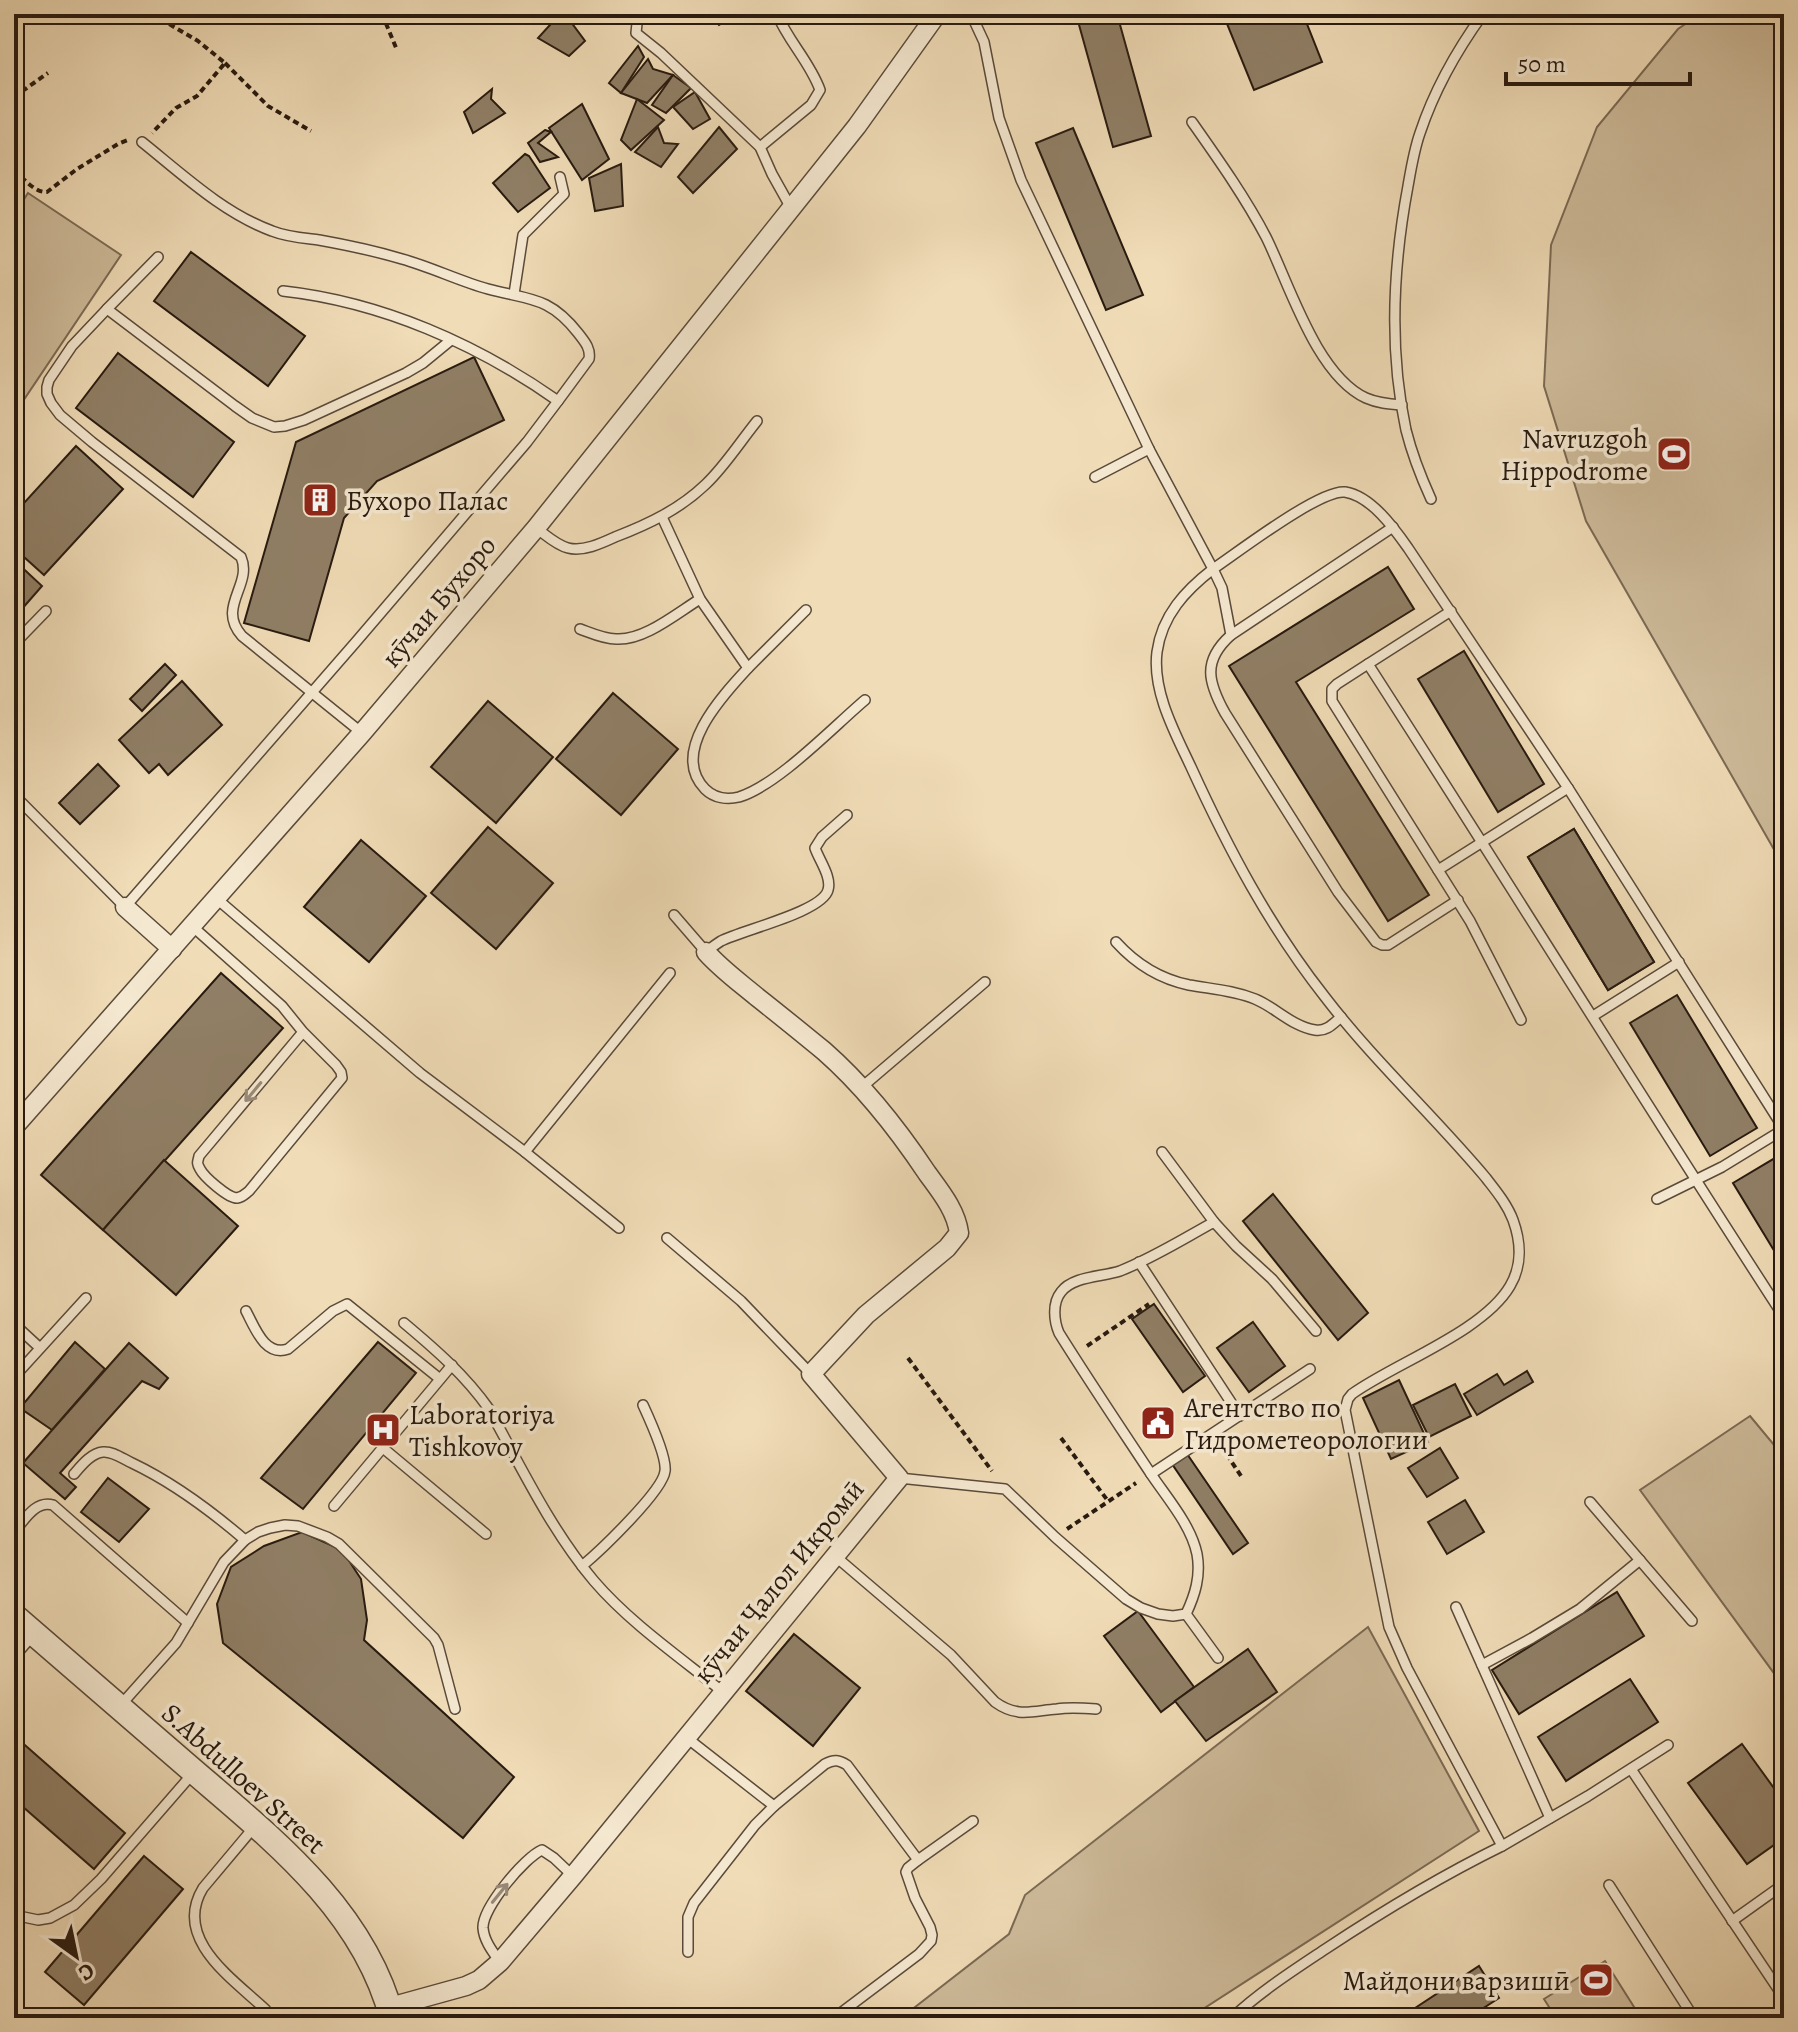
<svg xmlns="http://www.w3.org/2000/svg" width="1798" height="2032" font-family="Alegreya,serif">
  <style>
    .green { fill: #cebb9a; stroke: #7b6a54; stroke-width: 2 }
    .building { fill: #907f66; stroke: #281a0f; stroke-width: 2 }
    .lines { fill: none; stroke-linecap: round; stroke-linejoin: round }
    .service-casing { stroke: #5a4a39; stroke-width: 12 }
    .minor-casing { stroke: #5a4a39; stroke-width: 21 }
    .tertiary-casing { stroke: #5a4a39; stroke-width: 27 }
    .path { stroke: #281a0f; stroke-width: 4; stroke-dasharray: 6 4; stroke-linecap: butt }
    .service { stroke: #f5e8d0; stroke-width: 9 }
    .minor { stroke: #f5e8d0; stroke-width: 18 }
    .tertiary { stroke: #f5e8d0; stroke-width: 24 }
    .oneway { stroke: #998b79 }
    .labels { text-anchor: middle; stroke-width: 7; stroke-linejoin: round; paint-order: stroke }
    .poi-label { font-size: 28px; fill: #281a0f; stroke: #f5e8d0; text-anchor: start }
    .street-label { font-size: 28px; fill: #281a0f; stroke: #f5e8d0 }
  </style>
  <rect width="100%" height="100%" fill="#f0dcb7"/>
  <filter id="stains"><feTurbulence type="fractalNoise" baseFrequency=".0025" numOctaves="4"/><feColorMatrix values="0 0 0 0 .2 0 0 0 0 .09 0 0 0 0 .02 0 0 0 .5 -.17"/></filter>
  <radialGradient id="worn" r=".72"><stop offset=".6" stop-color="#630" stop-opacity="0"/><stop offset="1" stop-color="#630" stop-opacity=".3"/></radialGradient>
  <g class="green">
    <path d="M 1700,14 L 1784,14 L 1784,867 L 1586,521 L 1544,386 L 1551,245 L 1597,127 L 1678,29 Z"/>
    <path d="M 28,193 L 121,255 L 23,401 L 14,395 L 14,215 Z"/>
    <path d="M 1750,1416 L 1784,1457 L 1784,1687 L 1640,1490 Z"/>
    <path d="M 1368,1627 L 1479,1831 L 1189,2018 L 901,2018 L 1009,1934 L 1025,1895 Z"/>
    <path d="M 1605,1961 L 1641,2018 L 1556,2018 L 1544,1999 Z"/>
  </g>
  <g class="building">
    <path d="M 560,14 L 565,14 L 585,41 L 569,56 L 538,38 Z"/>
    <path d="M 710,14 L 737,14 L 719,25 Z"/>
    <path d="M 1076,14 L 1117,14 L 1151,136 L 1113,147 Z"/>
    <path d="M 1223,14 L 1303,14 L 1322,62 L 1254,90 Z"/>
    <path d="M 638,46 L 644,57 L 621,93 L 609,83 Z"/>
    <path d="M 648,59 L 653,69 L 673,75 L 647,103 L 621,93 Z"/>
    <path d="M 673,75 L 691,88 L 666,113 L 652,105 Z"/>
    <path d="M 492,89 L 491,99 L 505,113 L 473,133 L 464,112 Z"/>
    <path d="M 695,92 L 710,119 L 693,129 L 673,107 Z"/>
    <path d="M 637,99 L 664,120 L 631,150 L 621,140 Z"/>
    <path d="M 582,104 L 609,159 L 582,180 L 549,128 Z"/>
    <path d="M 658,127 L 664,143 L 678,144 L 661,167 L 635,152 Z"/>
    <path d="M 719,127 L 737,149 L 693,193 L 678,177 Z"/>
    <path d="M 1073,128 L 1143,295 L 1106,310 L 1036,143 Z"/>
    <path d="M 545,130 L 551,132 L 538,143 L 558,157 L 540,162 L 528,143 Z"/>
    <path d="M 525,154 L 529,156 L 550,188 L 518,212 L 493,183 Z"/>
    <path d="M 621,164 L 623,206 L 595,211 L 589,178 Z"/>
    <path d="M 191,252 L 305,336 L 268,386 L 154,301 Z"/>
    <path d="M 118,353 L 234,442 L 193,497 L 76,408 Z"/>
    <path d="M 474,357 L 504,420 L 377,481 L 344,518 L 309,641 L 244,623 L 296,442 Z"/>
    <path d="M 76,446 L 123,489 L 44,575 L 14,548 L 14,514 Z"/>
    <path d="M 14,560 L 42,586 L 14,618 Z"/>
    <path d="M 1388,567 L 1414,609 L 1296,682 L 1429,895 L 1388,921 L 1229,666 Z"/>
    <path d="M 1464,651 L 1544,784 L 1498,812 L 1418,679 Z"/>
    <path d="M 165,664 L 176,675 L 142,711 L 130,699 Z"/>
    <path d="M 182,681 L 222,725 L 168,775 L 159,764 L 149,773 L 119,740 Z"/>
    <path d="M 613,693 L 678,749 L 621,815 L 556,759 Z"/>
    <path d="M 488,701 L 553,757 L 496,823 L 431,767 Z"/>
    <path d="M 98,764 L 119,786 L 80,824 L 59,803 Z"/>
    <path d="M 488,827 L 553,883 L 496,949 L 431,893 Z"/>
    <path d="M 1574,829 L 1654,962 L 1608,990 L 1528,857 Z"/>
    <path d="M 1574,829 L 1654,962 L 1608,990 L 1528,857 Z"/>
    <path d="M 361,840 L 426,896 L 369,962 L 304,907 Z"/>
    <path d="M 221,973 L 283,1028 L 103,1230 L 41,1175 Z"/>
    <path d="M 1677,995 L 1757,1128 L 1710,1156 L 1630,1023 Z"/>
    <path d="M 1780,1155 L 1784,1162 L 1784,1267 L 1733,1183 Z"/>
    <path d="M 164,1160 L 238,1226 L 176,1295 L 103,1230 Z"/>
    <path d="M 1273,1194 L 1368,1313 L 1338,1340 L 1243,1221 Z"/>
    <path d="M 1154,1304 L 1205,1376 L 1183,1392 L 1132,1319 Z"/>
    <path d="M 1253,1322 L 1285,1366 L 1249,1392 L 1217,1348 Z"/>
    <path d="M 75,1342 L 105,1369 L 52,1430 L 20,1408 Z"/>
    <path d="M 378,1342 L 416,1373 L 303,1509 L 261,1478 Z"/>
    <path d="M 129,1343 L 168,1378 L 159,1389 L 142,1381 L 60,1473 L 76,1487 L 65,1499 L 23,1463 Z"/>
    <path d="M 1527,1371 L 1533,1382 L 1477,1415 L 1464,1394 L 1497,1374 L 1504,1385 Z"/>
    <path d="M 1399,1380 L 1428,1442 L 1391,1459 L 1363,1398 Z"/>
    <path d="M 1455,1384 L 1471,1416 L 1429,1437 L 1413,1405 Z"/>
    <path d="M 1183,1448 L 1248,1543 L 1233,1554 L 1168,1458 Z"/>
    <path d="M 1440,1448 L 1458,1478 L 1427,1497 L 1408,1468 Z"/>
    <path d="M 108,1478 L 149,1509 L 119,1542 L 81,1512 Z"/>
    <path d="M 1465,1500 L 1484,1532 L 1447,1554 L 1428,1522 Z"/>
    <path d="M 302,1532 L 342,1550 L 361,1579 L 367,1620 L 364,1640 L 514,1777 L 463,1838 L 223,1643 L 217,1604 L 231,1567 L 264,1546 Z"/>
    <path d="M 1617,1592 L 1644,1636 L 1519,1714 L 1492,1670 Z"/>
    <path d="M 1138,1611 L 1194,1687 L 1161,1712 L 1104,1636 Z"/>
    <path d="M 794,1634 L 860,1688 L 813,1746 L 746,1691 Z"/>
    <path d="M 1248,1649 L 1277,1692 L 1206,1741 L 1175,1701 Z"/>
    <path d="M 1630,1679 L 1658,1722 L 1566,1781 L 1538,1737 Z"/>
    <path d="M 18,1739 L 125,1833 L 94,1869 L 14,1799 L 14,1744 Z"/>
    <path d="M 1742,1744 L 1784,1802 L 1784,1838 L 1747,1864 L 1688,1783 Z"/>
    <path d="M 144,1856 L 183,1889 L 84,2005 L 45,1972 Z"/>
    <path d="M 1479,1966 L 1499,1998 L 1468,2018 L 1400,2018 Z"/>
  </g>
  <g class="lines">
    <defs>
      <g id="service">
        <path d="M 638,14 L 636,33 L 661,53 L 760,147 L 772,174 L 791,208"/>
        <path d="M 971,14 L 984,42 L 999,118 L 1021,180 L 1149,449 L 1213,569 C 1186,590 1162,615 1157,652 C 1152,691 1175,733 1191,767 C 1228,848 1269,926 1325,997 C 1374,1061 1434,1116 1486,1178 C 1496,1191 1507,1204 1513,1220 C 1521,1242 1522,1266 1510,1286 C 1483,1332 1395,1363 1352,1394 L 1348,1399 L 1345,1410 L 1389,1627 L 1407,1668 L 1502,1846 C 1441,1876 1383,1911 1327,1948 C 1294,1970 1261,1991 1232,2018"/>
        <path d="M 1192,122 C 1218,159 1245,197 1266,237 C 1289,283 1316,375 1366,398 C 1377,403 1389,404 1402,405"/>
        <path d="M 142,142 C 182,174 223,213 272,231 C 287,237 303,238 319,240 C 347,245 375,251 402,259 C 431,267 459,281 488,289 C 529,300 549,296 578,333 C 584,341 591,348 589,359 L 558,401"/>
        <path d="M 760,147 L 811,105 L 820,90 C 810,62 788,41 777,14"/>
        <path d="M 158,257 L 107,309 L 235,406 L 252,418 L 274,427 L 285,426 L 304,420 L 406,373 L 423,363 L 451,340"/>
        <path d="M 514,294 L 523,235 L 564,194 L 560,177"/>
        <path d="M 107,309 L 72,346 L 49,380 L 47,387 L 47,394 L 51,403 L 60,415 L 92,442 L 241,557 C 253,585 216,607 242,636 L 362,733"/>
        <path d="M 1095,477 L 1149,449"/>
        <path d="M 1431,499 C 1421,477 1412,454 1406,430 C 1389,351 1393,266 1408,186 C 1411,169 1414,150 1420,133 C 1434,91 1457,50 1483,14"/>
        <path d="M 662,517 L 700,599 L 748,668 C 723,695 669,752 705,789 C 714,798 727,800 739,797 C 778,785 833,727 865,700"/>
        <path d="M 1393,527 L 1231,635 C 1202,661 1208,682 1225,713 L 1338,892 L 1376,942 L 1382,945 L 1388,945 L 1458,900"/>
        <path d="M 536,528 C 546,535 556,545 568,548 C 583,552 602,543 615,537 C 649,524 680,509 706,484 C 725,466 740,442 757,421"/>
        <path d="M 1451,611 L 1368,664 C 1508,881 1643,1100 1784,1317"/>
        <path d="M 580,629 C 591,633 604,639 616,639 C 644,641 677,613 700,599"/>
        <path d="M 1231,635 L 1222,588 L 1213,569 C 1237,553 1320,489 1345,492 C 1371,496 1394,528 1408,548 L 1568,788 L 1784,1129"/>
        <path d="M 14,644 L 46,611"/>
        <path d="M 1368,664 L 1337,684 L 1332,689 L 1332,701 L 1470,921 L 1521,1020"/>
        <path d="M 748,668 L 806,610"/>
        <path d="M 14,795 L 125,907 L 355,643 L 527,442 L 558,401 C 477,344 382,302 283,291"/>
        <path d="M 1438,870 L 1568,788"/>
        <path d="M 217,899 L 420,1073 L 525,1152 L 619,1228"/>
        <path d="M 674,915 L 706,952 C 711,948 716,944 721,941 C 742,930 822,912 828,890 C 832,877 819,860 815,848 L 822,837 L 847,815"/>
        <path d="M 192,926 L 282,1006 L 303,1032 L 336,1065 L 341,1072 L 342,1078 L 249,1191 C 245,1194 243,1197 237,1198 C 228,1198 204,1177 200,1169 C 196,1162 198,1162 199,1156 L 303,1032"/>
        <path d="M 1116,942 C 1135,963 1160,979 1189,985 C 1211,989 1233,990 1255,999 C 1275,1007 1293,1027 1315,1030 C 1326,1032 1333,1024 1341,1017"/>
        <path d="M 1593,1016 L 1679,962"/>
        <path d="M 862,1087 L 985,982"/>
        <path d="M 525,1152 L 670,973"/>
        <path d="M 1162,1152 L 1214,1222"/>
        <path d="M 1657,1199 L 1722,1167 L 1784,1129"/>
        <path d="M 667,1238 L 741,1301 L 811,1374"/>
        <path d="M 1139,1262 L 1240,1416"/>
        <path d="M 246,1311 C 255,1328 265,1357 288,1349 L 333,1311 L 347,1304 L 440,1379"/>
        <path d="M 404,1323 C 435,1349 465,1375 489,1409 C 521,1467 551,1530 594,1581 C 630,1623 681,1658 723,1692"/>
        <path d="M 14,1324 L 40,1348"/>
        <path d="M 14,1377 L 86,1298"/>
        <path d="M 383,1448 L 486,1534"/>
        <path d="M 74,1474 C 81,1466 91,1453 103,1452 C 113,1451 123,1459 132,1463 C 174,1483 210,1510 245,1540"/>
        <path d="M 1151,1474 L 1310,1369"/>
        <path d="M 899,1478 L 1005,1489 L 1055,1537 L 1126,1599 L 1141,1608 L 1158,1614 L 1173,1616 L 1186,1614 C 1195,1595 1201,1576 1197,1554 C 1191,1525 1167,1498 1151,1474 C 1120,1427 1089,1381 1059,1333 C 1054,1321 1052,1303 1061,1292 C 1073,1276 1102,1277 1120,1271 C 1153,1258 1183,1239 1214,1222 L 1236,1246 L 1272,1279 L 1316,1331"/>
        <path d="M 1590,1502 L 1692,1621"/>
        <path d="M 334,1506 L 452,1365"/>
        <path d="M 14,1532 C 25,1519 36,1500 53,1505 L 188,1623"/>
        <path d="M 835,1556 L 951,1655 L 995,1702 C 1017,1718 1032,1711 1057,1709 C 1070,1707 1083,1708 1096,1709"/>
        <path d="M 582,1566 C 600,1551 663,1491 665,1471 C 667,1457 649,1418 643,1405"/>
        <path d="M 1456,1607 L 1550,1818"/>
        <path d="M 1186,1614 L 1218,1658"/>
        <path d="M 14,1657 L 32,1636"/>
        <path d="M 1482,1665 L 1532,1638 L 1580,1609 L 1640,1560"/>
        <path d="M 119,1707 L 176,1643 L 224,1562 L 245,1540 L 258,1532 L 270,1528 L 285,1525 L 298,1526 L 327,1537 L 339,1544 L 434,1638 L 438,1645 L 455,1709"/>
        <path d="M 687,1738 L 774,1806 L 825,1764 C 834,1759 839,1760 847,1765 L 918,1860 L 908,1868 L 906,1872 L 915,1898 L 930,1927 L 932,1935 L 931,1941 L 919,1954 L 834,2018"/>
        <path d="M 1631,1769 L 1784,1998"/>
        <path d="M 255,1826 L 203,1888 C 172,1939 233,1979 266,2010"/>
        <path d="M 1502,1846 L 1588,1796 L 1668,1745"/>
        <path d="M 918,1860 L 973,1821"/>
        <path d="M 1609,1885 L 1694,2018"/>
        <path d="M 14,1915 L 38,1920 L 50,1918 L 74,1905 L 101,1879 L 194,1772"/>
        <path d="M 1732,1921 L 1784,1884"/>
        <path d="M 688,1952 L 688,1917 L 694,1903 L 755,1825 L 774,1806"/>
        <path d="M 500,1962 C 493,1952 484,1941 483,1928 C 482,1908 525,1857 542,1850 L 554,1858 L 573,1876"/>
      </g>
      <g id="minor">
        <path d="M 125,907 L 172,949"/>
        <path d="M 14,1127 L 362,733 L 536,528 L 857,126 L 937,14"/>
        <path d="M 390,2007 L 466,1986 L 479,1980 L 500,1962 L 573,1876 L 899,1478 L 811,1374 L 866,1315 L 947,1248 L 959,1233 C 956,1210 940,1191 927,1173 C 897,1128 865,1087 824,1051 C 802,1033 780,1015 757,997 C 739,982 721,969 706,952"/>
      </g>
      <path id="tertiary" d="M 14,1616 C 71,1665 127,1714 184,1763 C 267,1835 363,1907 392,2018"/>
    </defs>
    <use href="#service" class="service-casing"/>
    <use href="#minor" class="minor-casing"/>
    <use href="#tertiary" class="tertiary-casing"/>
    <g class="path">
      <path d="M 152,14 L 198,41 L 225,63 L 197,96 L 176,108 L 152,133"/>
      <path d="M 382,14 L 397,50"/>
      <path d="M 225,63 L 268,106 L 311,131"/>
      <path d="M 14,97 L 48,73"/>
      <path d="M 14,170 C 23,178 35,193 47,192 L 77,169 L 118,144 L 128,140"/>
      <path d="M 1087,1346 L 1149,1304"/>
      <path d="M 908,1358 L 992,1471"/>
      <path d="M 1061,1438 L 1108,1501"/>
      <path d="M 1221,1446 L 1243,1479"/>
      <path d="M 1067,1529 L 1136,1483"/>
    </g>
    <use href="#service" class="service"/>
    <use href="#minor" class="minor"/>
    <use href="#tertiary" class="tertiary"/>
  </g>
  <defs><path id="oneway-shaft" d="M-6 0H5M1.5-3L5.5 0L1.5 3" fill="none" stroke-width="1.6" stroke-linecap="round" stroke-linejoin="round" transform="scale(2)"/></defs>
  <g class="oneway">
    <use href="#oneway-shaft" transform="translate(253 1092) rotate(130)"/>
    <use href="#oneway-shaft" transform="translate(500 1893) rotate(-51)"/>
  </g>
  <defs>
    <symbol id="stadium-square" viewBox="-11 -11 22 22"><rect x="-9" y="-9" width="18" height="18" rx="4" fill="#8f2418" stroke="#f5e8d0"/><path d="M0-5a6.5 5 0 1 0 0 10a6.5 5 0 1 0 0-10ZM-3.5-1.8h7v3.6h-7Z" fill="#fff"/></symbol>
    <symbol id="building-square" viewBox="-11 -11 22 22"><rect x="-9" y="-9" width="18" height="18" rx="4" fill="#8f2418" stroke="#f5e8d0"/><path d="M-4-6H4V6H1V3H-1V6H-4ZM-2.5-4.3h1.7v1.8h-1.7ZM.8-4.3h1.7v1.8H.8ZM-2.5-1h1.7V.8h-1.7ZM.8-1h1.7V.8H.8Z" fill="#fff"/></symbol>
    <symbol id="civic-square" viewBox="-11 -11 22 22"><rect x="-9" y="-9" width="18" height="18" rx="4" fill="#8f2418" stroke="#f5e8d0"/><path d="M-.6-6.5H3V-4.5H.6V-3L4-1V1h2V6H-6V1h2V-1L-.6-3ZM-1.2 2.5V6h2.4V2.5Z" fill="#fff"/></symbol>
    <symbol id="hospital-square" viewBox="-11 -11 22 22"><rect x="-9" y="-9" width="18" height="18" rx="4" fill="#8f2418" stroke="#f5e8d0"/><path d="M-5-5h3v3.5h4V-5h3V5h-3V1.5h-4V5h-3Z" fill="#fff"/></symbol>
  </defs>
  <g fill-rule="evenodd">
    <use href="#stadium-square" x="1654" y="434" width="40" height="40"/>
    <use href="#building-square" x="300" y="480" width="40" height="40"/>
    <use href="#civic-square" x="1138" y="1403" width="40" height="40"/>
    <use href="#hospital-square" x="363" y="1410" width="40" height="40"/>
    <use href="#stadium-square" x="1576" y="1960" width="40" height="40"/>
  </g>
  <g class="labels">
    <g class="poi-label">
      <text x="1648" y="448" text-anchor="end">Navruzgoh<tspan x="1648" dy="32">Hippodrome</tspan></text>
      <text x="346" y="510">Бухоро Палас</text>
      <text x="1184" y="1417">Агентство по<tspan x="1184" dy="32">Гидрометеорологии</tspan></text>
      <text x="409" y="1424">Laboratoriya<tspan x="409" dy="32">Tishkovoy</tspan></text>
      <text x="1570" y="1990" text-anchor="end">Майдони варзишӣ</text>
    </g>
    <g class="street-label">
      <text transform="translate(438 601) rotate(-50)" y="10">кӯчаи Бухоро</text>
      <text transform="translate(778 1581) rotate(-51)" y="10">кӯчаи Ҷалол Икромӣ</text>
      <text transform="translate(244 1778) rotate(42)" y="10">S.Abdulloev Street</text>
    </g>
  </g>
  <rect width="1798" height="2032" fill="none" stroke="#f0dcb7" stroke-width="48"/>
  <rect x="16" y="16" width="1766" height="2000" fill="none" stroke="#281a0f" stroke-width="4"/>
  <rect x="24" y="24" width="1750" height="1984" fill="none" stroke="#281a0f" stroke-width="2"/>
  <g transform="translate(76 1956) rotate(147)" stroke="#f5e8d0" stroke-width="6" paint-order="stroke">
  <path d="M0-6L14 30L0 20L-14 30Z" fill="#281a0f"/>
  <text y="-12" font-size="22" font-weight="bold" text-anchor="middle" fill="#281a0f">С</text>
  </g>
  <path d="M1506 72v12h184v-12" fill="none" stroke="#281a0f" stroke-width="4"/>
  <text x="1518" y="72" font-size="24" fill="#281a0f" stroke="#f5e8d0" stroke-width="6" paint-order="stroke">50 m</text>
  <rect width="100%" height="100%" filter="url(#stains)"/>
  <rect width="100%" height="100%" fill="url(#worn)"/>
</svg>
